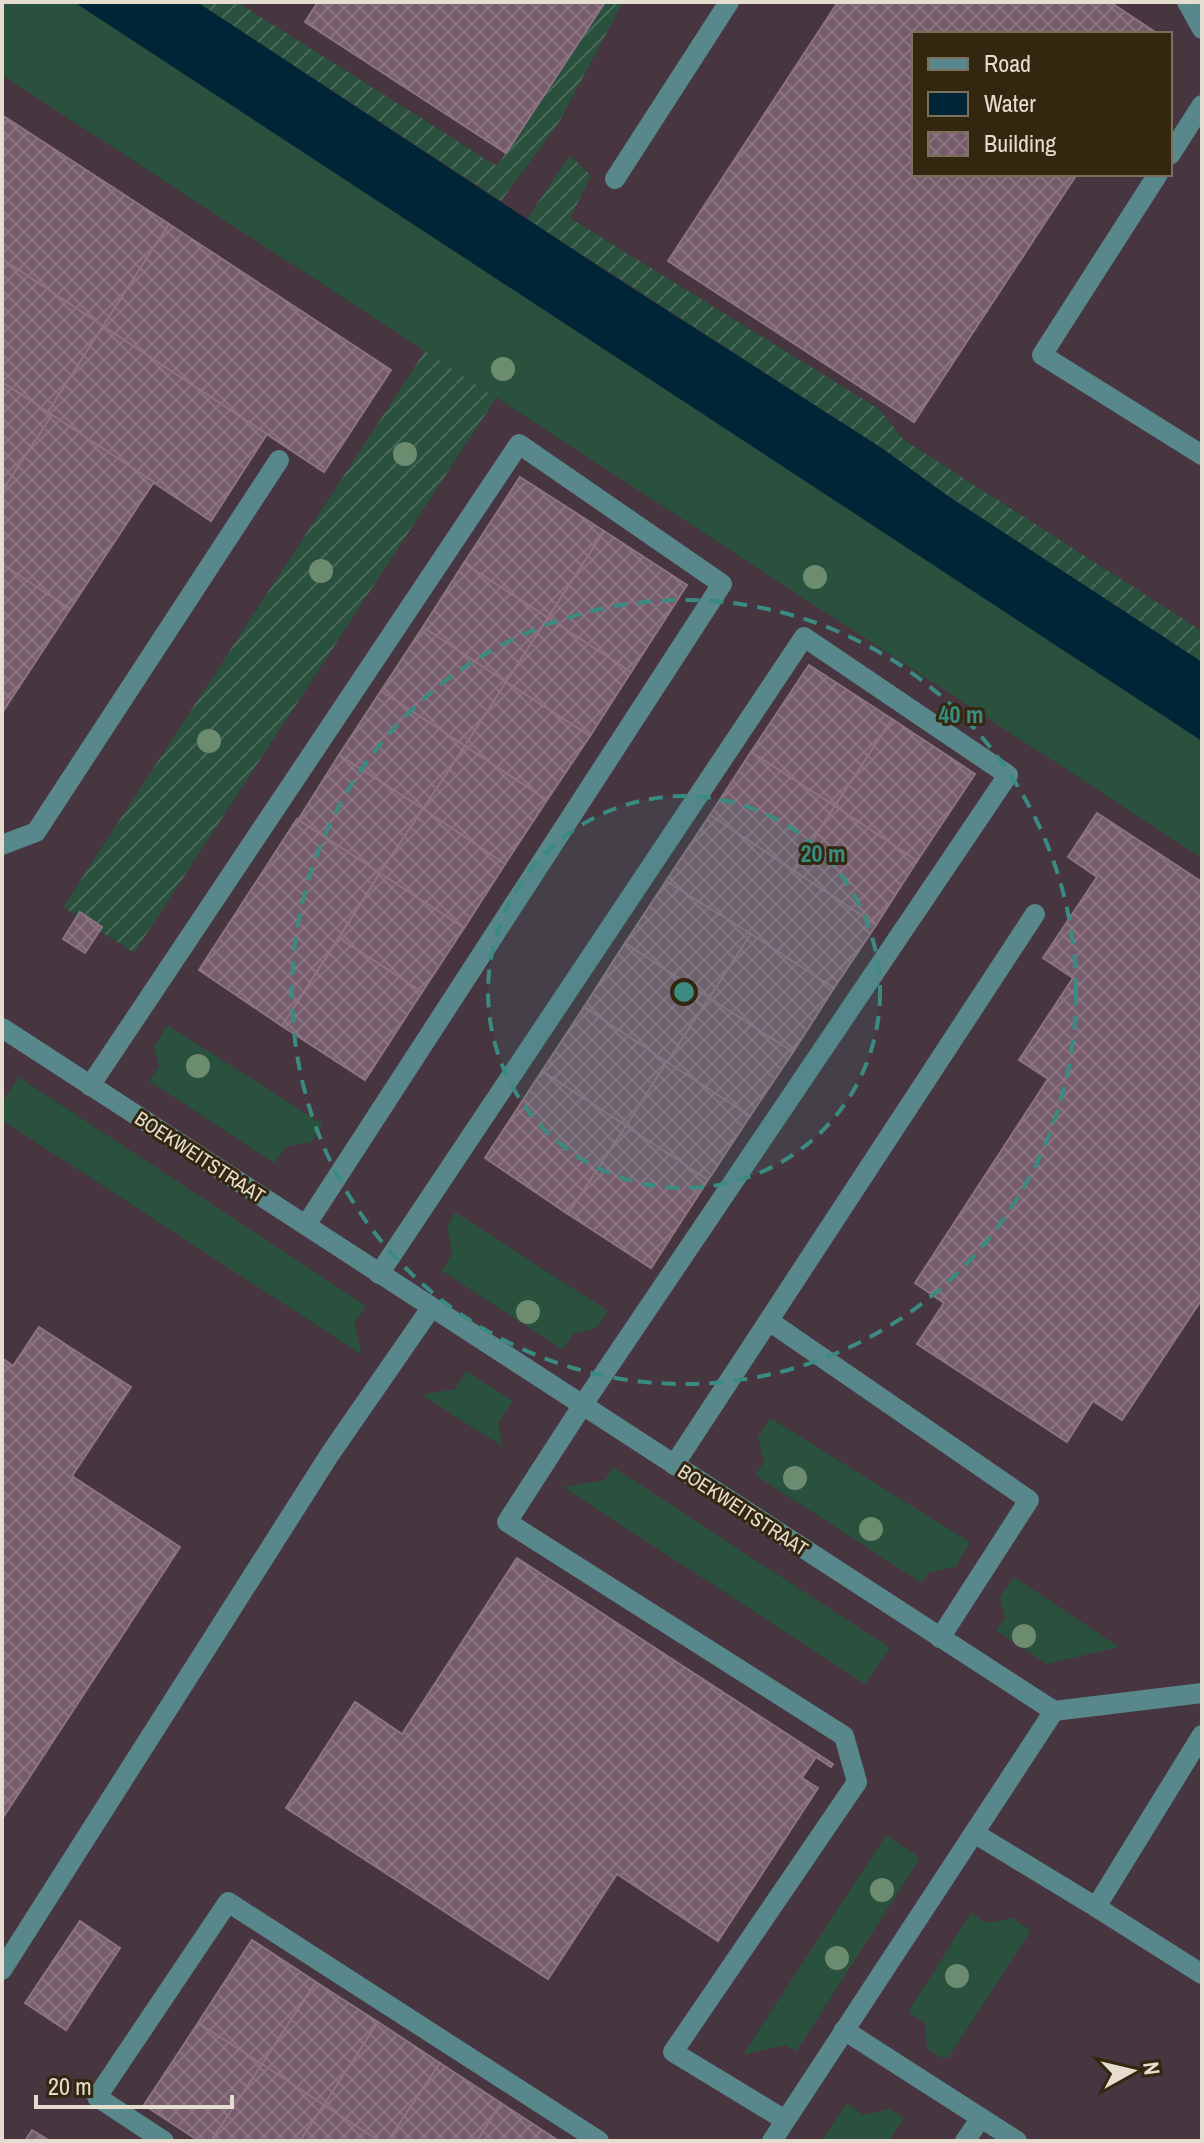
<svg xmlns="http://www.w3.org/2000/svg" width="1204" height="2143" font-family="'Archivo Narrow',sans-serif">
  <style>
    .industrial { fill: #47353f; fill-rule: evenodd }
    .grass { fill: #2a503e }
    .garden { fill: url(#garden-furrows) }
    .water { fill: #002536 }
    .building { fill: url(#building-cross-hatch); stroke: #8e7383; stroke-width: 2 }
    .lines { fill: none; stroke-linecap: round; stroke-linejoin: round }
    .minor { stroke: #58878c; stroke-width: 20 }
    .tree { fill: #6c8c6f }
    .ring { fill: none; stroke: #3a8b81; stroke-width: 4; stroke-dasharray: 14 10 }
    .labels { text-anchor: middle; stroke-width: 6; stroke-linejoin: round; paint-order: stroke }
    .street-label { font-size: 20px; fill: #e5ddcf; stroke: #332710 }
    .centre { fill: #3a8b81; stroke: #332710; stroke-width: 4 }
    .ring-label { font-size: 24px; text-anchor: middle; font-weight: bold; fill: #3a8b81; stroke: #332710; stroke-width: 6; stroke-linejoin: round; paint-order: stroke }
  </style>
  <defs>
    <pattern id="garden-furrows" width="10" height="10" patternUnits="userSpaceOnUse" patternTransform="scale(2)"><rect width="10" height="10" fill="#2a503e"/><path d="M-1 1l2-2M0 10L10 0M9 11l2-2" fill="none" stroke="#496959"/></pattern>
    <pattern id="building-cross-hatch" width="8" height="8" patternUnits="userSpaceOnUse" patternTransform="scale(2)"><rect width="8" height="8" fill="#775d6c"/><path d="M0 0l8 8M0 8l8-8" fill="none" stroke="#8a7480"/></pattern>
  </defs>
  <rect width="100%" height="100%" fill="#3e311a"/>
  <path class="industrial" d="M 2,2 L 1202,2 L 1202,2141 L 2,2141 ZM 914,34 L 1170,34 L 1170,174 L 914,174 Z"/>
  <g class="grass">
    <path d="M 2,2 L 74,2 L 1202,741 L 1202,858 L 2,75 Z"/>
    <path d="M 167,1025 L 323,1124 L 311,1142 L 287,1146 L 274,1163 L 149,1081 L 159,1066 L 154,1048 Z"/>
    <path d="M 19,1077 L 366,1306 L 354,1323 L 362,1355 L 2,1120 L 2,1103 Z"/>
    <path d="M 455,1212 L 608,1311 L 597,1328 L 573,1334 L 563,1350 L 442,1271 L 452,1253 L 447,1227 Z"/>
    <path d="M 466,1371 L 513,1401 L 498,1423 L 503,1447 L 422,1395 L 455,1389 Z"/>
    <path d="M 770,1418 L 970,1542 L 956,1567 L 929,1572 L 922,1583 L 755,1475 L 764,1462 L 758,1437 Z"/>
    <path d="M 613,1467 L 890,1648 L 865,1684 L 563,1487 L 605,1480 Z"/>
    <path d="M 1014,1577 L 1119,1647 L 1047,1664 L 996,1630 L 1005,1619 L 1000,1597 Z"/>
    <path d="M 886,1835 L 920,1858 L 796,2052 L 786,2045 L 745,2054 L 744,2053 Z"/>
    <path d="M 971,1913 L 987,1923 L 1012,1918 L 1031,1930 L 949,2057 L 942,2058 L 927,2049 L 925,2023 L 908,2012 Z"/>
    <path d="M 847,2103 L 863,2115 L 889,2109 L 904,2118 L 889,2141 L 822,2141 Z"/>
  </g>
  <g class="garden">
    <path d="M 201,2 L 237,2 L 497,166 L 605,2 L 623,2 L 558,124 L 501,201 L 200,4 Z"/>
    <path d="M 570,155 L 591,176 L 570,218 L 879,409 L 904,440 L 1202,631 L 1202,662 L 948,496 L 883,449 L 527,219 Z"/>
    <path d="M 425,351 L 496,398 L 134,953 L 63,907 Z"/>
  </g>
  <path class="water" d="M 74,2 L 197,2 L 612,275 L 883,449 L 948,496 L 1202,662 L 1202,741 Z"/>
  <g class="building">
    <path d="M 318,2 L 605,2 L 506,153 L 305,22 Z"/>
    <path d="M 838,2 L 1110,2 L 1158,34 L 914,34 L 914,174 L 1077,174 L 914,422 L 668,261 Z"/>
    <path d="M 2,115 L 169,224 L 103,326 L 2,259 Z"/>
    <path d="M 169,224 L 391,370 L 324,472 L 103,326 Z"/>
    <path d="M 2,259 L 103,326 L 48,412 L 2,382 Z"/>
    <path d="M 103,326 L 267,434 L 211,521 L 48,412 Z"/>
    <path d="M 2,382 L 52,415 L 2,491 Z"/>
    <path d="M 52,415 L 154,482 L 70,609 L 2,564 L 2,491 Z"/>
    <path d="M 520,477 L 604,531 L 548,618 L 464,563 Z"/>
    <path d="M 604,531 L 687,585 L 631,672 L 548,618 Z"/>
    <path d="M 464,563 L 548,618 L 506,682 L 423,627 Z"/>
    <path d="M 2,564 L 70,609 L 2,713 Z"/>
    <path d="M 548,618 L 631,672 L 590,736 L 506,682 Z"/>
    <path d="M 423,627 L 506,682 L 465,746 L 381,691 Z"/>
    <path d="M 809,665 L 892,719 L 835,806 L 751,752 Z"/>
    <path d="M 506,682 L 590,736 L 547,800 L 465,746 Z"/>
    <path d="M 381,691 L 465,746 L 423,809 L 339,755 Z"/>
    <path d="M 892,719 L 975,774 L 917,861 L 835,806 Z"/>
    <path d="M 465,746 L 547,800 L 505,864 L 423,809 Z"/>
    <path d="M 751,752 L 835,806 L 793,870 L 710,815 Z"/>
    <path d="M 339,755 L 423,809 L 380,873 L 298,820 Z"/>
    <path d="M 835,806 L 917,861 L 876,925 L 793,870 Z"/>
    <path d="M 423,809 L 505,864 L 464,928 L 380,873 Z"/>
    <path d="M 1097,813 L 1202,882 L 1202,1299 L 1122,1420 L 1093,1401 L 1067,1442 L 917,1344 L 944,1303 L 915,1283 L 1048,1079 L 1019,1060 L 1073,978 L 1043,958 L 1097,877 L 1068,857 Z"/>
    <path d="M 710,815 L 876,925 L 834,988 L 666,881 Z"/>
    <path d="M 297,819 L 380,873 L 282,1026 L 199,970 Z"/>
    <path d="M 380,873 L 464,928 L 422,992 L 339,938 Z"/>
    <path d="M 666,881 L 751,934 L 709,998 L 625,943 Z"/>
    <path d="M 80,912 L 102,927 L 85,953 L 63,939 Z"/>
    <path d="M 751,934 L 834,988 L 793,1052 L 709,998 Z"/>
    <path d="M 339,938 L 422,992 L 365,1080 L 282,1026 Z"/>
    <path d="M 625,943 L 709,998 L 667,1062 L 584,1007 Z"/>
    <path d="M 709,998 L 793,1052 L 750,1116 L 667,1062 Z"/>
    <path d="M 584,1007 L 667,1062 L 626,1126 L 542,1071 Z"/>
    <path d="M 667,1062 L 750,1116 L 708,1180 L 626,1126 Z"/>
    <path d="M 542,1071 L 626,1126 L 568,1214 L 485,1158 Z"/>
    <path d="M 626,1126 L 708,1180 L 651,1268 L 568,1214 Z"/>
    <path d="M 39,1327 L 131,1387 L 72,1476 L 180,1547 L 2,1819 L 2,1358 L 13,1366 Z"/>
    <path d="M 517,1558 L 833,1764 L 831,1767 L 816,1757 L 802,1778 L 818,1788 L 718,1941 L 617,1874 L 548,1979 L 286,1808 L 355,1702 L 402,1734 Z"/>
    <path d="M 80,1921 L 120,1948 L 66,2030 L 25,2003 Z"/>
    <path d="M 252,1940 L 316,1982 L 262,2064 L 198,2023 Z"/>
    <path d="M 316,1982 L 378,2022 L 324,2105 L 262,2064 Z"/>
    <path d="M 378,2022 L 440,2063 L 388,2141 L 379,2141 L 324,2105 Z"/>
    <path d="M 198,2023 L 262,2064 L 211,2141 L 199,2141 L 144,2105 Z"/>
    <path d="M 440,2063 L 501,2103 L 477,2141 L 388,2141 Z"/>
    <path d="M 262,2064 L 324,2105 L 300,2141 L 211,2141 Z"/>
    <path d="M 501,2103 L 559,2141 L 477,2141 Z"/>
    <path d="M 324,2105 L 379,2141 L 300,2141 Z"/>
    <path d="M 32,2130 L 50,2141 L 25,2141 Z"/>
  </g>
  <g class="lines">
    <g class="minor">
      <path d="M 1187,2 L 1202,29"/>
      <path d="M 1170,155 L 1202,105"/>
      <path d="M 1158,174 L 1042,355 L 1202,455"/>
      <path d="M 615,179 L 729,2"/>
      <path d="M 2,845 L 36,832 L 279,460"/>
      <path d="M 2,1028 L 1054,1711 L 772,2141"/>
      <path d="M 90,1086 L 519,444 L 722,584 L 306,1225"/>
      <path d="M 379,1274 L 804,637 L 1008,775 L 582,1406 L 507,1522 L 844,1736 L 857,1782 L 673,2052 L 785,2120"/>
      <path d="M 769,1321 L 1029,1500 L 940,1638"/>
      <path d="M 674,1465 L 1035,914"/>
      <path d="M 1054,1711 L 1202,1693"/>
      <path d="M 974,1833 L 1096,1907 L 1202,1735"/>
      <path d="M 1096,1907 L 1202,1974"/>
      <path d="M 2,1970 L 330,1454 L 431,1308"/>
      <path d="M 844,2030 L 1017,2141"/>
      <path d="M 164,2141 L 97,2097 L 228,1902 L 599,2141"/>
      <path d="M 965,2141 L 981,2118"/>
    </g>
  </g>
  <g class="tree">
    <circle cx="503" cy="369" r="12"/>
    <circle cx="405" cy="454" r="12"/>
    <circle cx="321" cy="571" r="12"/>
    <circle cx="815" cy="577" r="12"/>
    <circle cx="209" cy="741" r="12"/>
    <circle cx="198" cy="1066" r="12"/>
    <circle cx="528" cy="1312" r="12"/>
    <circle cx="795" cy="1478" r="12"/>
    <circle cx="871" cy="1529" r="12"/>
    <circle cx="1024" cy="1636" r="12"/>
    <circle cx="882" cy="1890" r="12"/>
    <circle cx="837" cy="1958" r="12"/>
    <circle cx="957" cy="1976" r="12"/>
  </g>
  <circle cx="684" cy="992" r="196" fill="#3a8b81" fill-opacity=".12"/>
  <g class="ring">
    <circle cx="684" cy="992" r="196"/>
    <circle cx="684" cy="992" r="392"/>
  </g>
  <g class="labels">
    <g class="street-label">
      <text transform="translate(200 1157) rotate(33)" y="7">BOEKWEITSTRAAT</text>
      <text transform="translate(743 1510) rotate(33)" y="7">BOEKWEITSTRAAT</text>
    </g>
  </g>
  <circle cx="684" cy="992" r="12" class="centre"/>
  <g class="ring-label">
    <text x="961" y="723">40 m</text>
    <text x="823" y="862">20 m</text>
  </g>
  <rect width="1204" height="2143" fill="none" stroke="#e5ddcf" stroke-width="8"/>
  <rect x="912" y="32" width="260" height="144" fill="#332710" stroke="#7a705c" stroke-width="2"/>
  <rect x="928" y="58" width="40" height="12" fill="#58878c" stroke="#7a705c" stroke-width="2"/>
  <text x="984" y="72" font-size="24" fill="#e5ddcf">Road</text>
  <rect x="928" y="92" width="40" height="24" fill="#002536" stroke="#7a705c" stroke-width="2"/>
  <text x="984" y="112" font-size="24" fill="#e5ddcf">Water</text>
  <rect x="928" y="132" width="40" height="24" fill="url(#building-cross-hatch)" stroke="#7a705c" stroke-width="2"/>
  <text x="984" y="152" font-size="24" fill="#e5ddcf">Building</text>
  <g transform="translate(1132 2071) rotate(82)" stroke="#332710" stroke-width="6" paint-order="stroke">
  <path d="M0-6L14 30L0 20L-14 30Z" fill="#e5ddcf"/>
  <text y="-12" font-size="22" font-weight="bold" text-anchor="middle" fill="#e5ddcf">N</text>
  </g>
  <path d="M36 2095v12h196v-12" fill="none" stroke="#e5ddcf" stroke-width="4"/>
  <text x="48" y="2095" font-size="24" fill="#e5ddcf" stroke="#332710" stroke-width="6" paint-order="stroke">20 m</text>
</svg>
